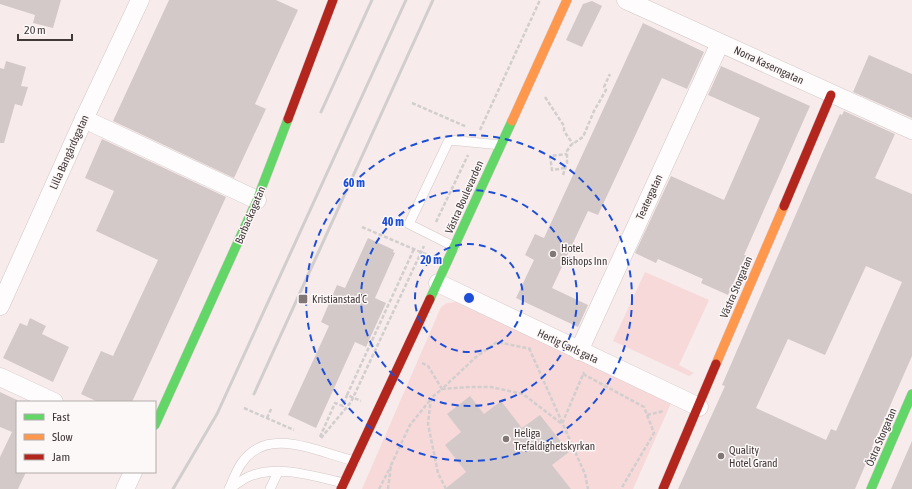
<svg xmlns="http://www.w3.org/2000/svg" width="912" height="489" font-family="'Asap Condensed',sans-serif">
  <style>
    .green { fill: #f7d9d9 }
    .building { fill: #d4c9c9; fill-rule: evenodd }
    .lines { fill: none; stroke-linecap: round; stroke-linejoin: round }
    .lane-casing { stroke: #d2c8c8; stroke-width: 10 }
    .street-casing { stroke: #d2c8c8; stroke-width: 19 }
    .fast-casing { stroke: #d2c8c8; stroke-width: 10 }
    .slow-casing { stroke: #d2c8c8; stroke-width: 10 }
    .jam-casing { stroke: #d2c8c8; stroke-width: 10 }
    .path { stroke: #d2cece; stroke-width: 2.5; stroke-dasharray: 4 2; stroke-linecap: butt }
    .lane { stroke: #fefcfc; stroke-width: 9 }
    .street { stroke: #fefcfc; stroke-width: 18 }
    .fast { stroke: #63d668; stroke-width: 9 }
    .slow { stroke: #ff974d; stroke-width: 9 }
    .jam { stroke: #b3261e; stroke-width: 9 }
    .rail { stroke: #d2cece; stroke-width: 3 }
    .ring { fill: none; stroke: #1d4ed8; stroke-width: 2; stroke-dasharray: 7 5 }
    .poi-dot { fill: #817777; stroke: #fdf8f8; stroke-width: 1.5 }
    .labels { text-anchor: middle; stroke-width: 3; stroke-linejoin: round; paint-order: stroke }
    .street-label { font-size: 11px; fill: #413838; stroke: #fdf8f8 }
    .poi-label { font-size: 11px; fill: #413838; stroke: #fdf8f8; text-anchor: start }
    .centre { fill: #1d4ed8; stroke: #fdf8f8; stroke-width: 2 }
    .ring-label { font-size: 12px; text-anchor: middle; font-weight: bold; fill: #1d4ed8; stroke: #fdf8f8; stroke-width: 3; stroke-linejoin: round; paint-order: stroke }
  </style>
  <rect width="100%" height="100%" fill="#f8ebeb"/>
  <g class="green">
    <path d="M 645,272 L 709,300 L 679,365 L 694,373 L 689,376 L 613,341 Z"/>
    <path d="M 456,302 L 672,401 L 633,489 L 362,489 L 441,307 L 447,303 Z"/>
  </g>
  <g class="building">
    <path d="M 0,0 L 61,0 L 53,28 L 33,23 L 35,15 L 0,4 Z"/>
    <path d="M 169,0 L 276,0 L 298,10 L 255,104 L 266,109 L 234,178 L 113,121 Z"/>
    <path d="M 592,1 L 602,6 L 582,47 L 566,40 L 583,4 Z"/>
    <path d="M 643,23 L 704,52 L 687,89 L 662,78 L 598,215 L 588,211 L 552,288 L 588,305 L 578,327 L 516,298 L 534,260 L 525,255 L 535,234 L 544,238 Z"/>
    <path d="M 869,55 L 912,74 L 912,118 L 853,92 Z"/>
    <path d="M 6,61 L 26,67 L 21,86 L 28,87 L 22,106 L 15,104 L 4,143 L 0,143 L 0,68 L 4,69 Z"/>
    <path d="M 721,66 L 810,106 L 744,255 L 746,255 L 728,295 L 701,283 L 703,279 L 658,259 L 656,263 L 635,253 L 671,176 L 724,200 L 760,118 L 708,95 Z"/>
    <path d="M 844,111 L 895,134 L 875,178 L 912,194 L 912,356 L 872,447 L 873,447 L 855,489 L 678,489 L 725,386 L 722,385 L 822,154 L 840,114 L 842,115 ZM 866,266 L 902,282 L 836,431 L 831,429 L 826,440 L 756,408 L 788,339 L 825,355 Z"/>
    <path d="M 102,139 L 226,197 L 132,402 L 98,402 L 81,394 L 101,351 L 113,356 L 158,260 L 96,231 L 114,191 L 85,178 Z"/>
    <path d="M 368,238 L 394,250 L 393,252 L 395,253 L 375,298 L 386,303 L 366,347 L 355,342 L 316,428 L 288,415 L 329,326 L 321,322 L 337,285 L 345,288 Z"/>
    <path d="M 30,318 L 46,326 L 42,334 L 69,347 L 53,382 L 3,358 L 20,323 L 27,326 Z"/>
    <path d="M 0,392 L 17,400 L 17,472 L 26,472 L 18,489 L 0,489 L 0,457 L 12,432 L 0,427 Z"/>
    <path d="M 470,396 L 484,414 L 501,401 L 522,428 L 540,415 L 569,452 L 552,465 L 571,489 L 445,489 L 466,472 L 445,445 L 461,432 L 447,414 Z"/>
    <path d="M 912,441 L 912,489 L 891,489 Z"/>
  </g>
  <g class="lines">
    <defs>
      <g id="lane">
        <path d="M 455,247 L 409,224 L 449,140 L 501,145"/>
        <path d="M 229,489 C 233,481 236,471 241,464 C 267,424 319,453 355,461"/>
        <path d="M 229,489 C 237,484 245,477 253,475 C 281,465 316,477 344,483"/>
        <path d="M 270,489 L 278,472"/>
      </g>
      <g id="street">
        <path d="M 626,0 L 912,130"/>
        <path d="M 84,119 L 257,200"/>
        <path d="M 438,283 L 699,407"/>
        <path d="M 0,306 L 84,119 L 140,0"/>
        <path d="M 579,351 L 720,43"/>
        <path d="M 0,377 L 54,402"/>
        <path d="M 125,489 L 133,472"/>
      </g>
      <g id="fast">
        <path d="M 430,299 L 512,121"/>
        <path d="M 155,425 L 257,200 L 288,119"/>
        <path d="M 871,489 L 912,394"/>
      </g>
      <g id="slow">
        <path d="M 512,121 L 567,0"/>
        <path d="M 716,364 L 784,206"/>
      </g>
      <g id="jam">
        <path d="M 288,119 L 333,0"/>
        <path d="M 784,206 L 831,95"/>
        <path d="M 341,489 L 430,299"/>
        <path d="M 663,489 L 716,364"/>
      </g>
    </defs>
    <use href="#lane" class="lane-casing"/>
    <use href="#street" class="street-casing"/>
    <use href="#fast" class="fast-casing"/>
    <use href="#slow" class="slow-casing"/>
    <use href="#jam" class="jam-casing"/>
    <g class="path">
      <path d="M 545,97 L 564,126 L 564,131 L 573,144"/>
      <path d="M 412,103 L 467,127"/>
      <path d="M 480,130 L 540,0"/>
      <path d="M 565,168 L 552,170 L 550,156 L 567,154"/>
      <path d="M 563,175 L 567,163 L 567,151 L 571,145 L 583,137 L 594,111 L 606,90 L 604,87 L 610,74"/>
      <path d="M 436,222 L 468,155"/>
      <path d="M 362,227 L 430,256"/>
      <path d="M 529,348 L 585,474 L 588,489"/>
      <path d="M 422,363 L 428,366 L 442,389 L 476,357 L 497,342 L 531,349"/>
      <path d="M 583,374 L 644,407 L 654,433 L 621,489"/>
      <path d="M 347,395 L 414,249"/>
      <path d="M 244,408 L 294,430"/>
      <path d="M 647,415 L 664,411"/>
      <path d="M 267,418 L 272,407"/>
      <path d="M 320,437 L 335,403 L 343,406 L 347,395 L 361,401"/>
      <path d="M 321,438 L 351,402 L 424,246"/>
      <path d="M 379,489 L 391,466"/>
      <path d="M 388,489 L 391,465 L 410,425 L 431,399"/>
      <path d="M 446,489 L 438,473 L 428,424 L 431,398 L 442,389 L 469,387 L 491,387 L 523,394 L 562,424 L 584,372"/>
    </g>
    <use href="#lane" class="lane"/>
    <use href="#street" class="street"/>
    <use href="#fast" class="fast"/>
    <use href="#slow" class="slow"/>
    <use href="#jam" class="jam"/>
    <g class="rail">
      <path d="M 321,112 L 372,0"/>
      <path d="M 254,394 L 433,0"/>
      <path d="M 173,489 L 217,414 L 406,0"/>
    </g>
  </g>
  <g class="ring">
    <circle cx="469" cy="298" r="54"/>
    <circle cx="469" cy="298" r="108"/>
    <circle cx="469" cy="298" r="163"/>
  </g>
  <g class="poi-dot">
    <circle cx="553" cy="254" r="4"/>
    <rect x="298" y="294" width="10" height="10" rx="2"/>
    <circle cx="506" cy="439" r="4"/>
    <circle cx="721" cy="456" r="4"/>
  </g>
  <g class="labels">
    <g class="street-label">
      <text transform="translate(769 65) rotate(25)" y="4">Norra Kaserngatan</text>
      <text transform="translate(69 152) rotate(-66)" y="4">Lilla Bangårdsgatan</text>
      <text transform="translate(464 197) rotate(-66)" y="4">Västra Boulevarden</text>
      <text transform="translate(649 197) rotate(-65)" y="4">Teatergatan</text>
      <text transform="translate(250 215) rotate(-67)" y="4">Barbackagatan</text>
      <text transform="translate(736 287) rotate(-67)" y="4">Västra Storgatan</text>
      <text transform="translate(568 346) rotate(25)" y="4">Hertig Carls gata</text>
      <text transform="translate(881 437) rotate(-67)" y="4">Östra Storgatan</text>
    </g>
    <g class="poi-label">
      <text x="561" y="252">Hotel<tspan x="561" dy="13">Bishops Inn</tspan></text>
      <text x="312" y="303">Kristianstad C</text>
      <text x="514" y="437">Heliga<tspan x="514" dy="13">Trefaldighetskyrkan</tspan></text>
      <text x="729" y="454">Quality<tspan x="729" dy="13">Hotel Grand</tspan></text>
    </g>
  </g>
  <circle cx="469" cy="298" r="6" class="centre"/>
  <g class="ring-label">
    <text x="354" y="187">60 m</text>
    <text x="393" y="226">40 m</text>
    <text x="431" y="264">20 m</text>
  </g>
  <rect x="16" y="401" width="140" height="72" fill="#fdf8f8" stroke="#b2abab"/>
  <rect x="24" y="414" width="20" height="6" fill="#63d668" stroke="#b2abab"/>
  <text x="52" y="421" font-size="12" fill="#413838">Fast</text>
  <rect x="24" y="434" width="20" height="6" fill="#ff974d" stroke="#b2abab"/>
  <text x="52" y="441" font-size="12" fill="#413838">Slow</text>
  <rect x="24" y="454" width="20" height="6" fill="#b3261e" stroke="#b2abab"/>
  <text x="52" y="461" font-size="12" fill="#413838">Jam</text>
  <path d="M18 34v6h54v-6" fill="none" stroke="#413838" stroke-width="2"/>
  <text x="24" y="34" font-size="12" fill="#413838" stroke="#fdf8f8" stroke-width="3" paint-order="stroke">20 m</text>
</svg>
